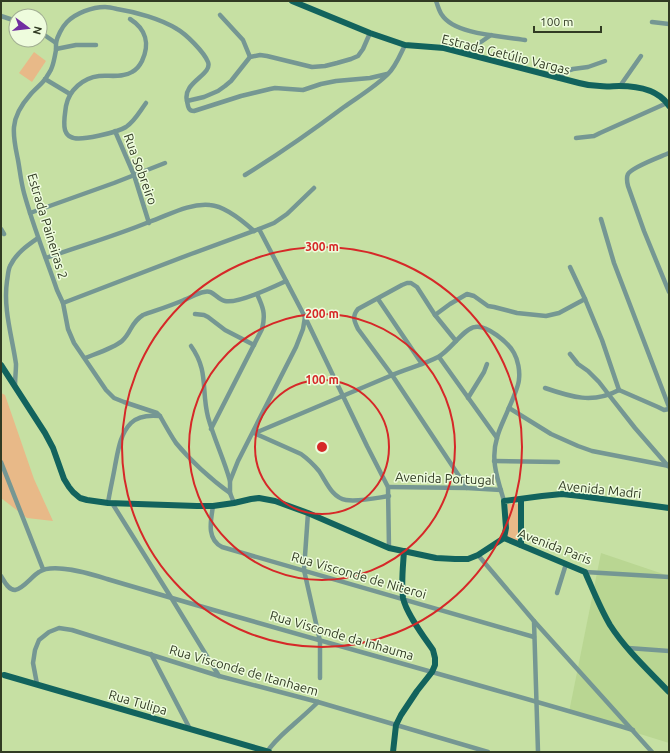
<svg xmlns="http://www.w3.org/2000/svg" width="670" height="753" font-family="Ubuntu,sans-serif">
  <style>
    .built { fill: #b9d692 }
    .green { fill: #e8b988 }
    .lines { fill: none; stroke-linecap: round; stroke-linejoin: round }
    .minor { stroke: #759793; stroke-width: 4.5 }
    .major { stroke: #12635d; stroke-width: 6 }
    .ring { fill: none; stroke: #d62828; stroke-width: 2 }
    .labels { text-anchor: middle; stroke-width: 3; stroke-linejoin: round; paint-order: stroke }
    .street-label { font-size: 13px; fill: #313b23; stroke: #eefcdd }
    .centre { fill: #d62828; stroke: #eefcdd; stroke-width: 2 }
    .ring-label { font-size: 12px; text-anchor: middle; font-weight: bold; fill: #d62828; stroke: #eefcdd; stroke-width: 3; stroke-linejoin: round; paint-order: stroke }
  </style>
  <rect width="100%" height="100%" fill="#c6e0a3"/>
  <path class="built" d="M 601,553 L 669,576 L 669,743 L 569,712 Z"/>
  <g class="green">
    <path d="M 34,52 L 46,61 L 32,82 L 19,73 Z"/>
    <path d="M 1,393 L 5,395 L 34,479 L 53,521 L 27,518 L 1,498 Z"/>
    <path d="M 508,504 L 519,504 L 518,542 L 506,536 Z"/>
  </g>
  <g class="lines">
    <g class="minor">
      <path d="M 436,1 C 438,6 439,11 442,15 C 455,35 503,36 525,40"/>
      <path d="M 220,15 L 243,40 L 250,57"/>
      <path d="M 1,16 L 16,21"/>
      <path d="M 130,19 C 146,29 150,44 142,61 C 140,65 136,70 132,72 C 123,78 109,75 99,76 C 83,78 69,90 66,106 C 65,114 63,123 65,130 C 66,133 68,136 71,137 C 79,142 118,132 126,127 C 135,121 140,111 146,103"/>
      <path d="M 652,22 L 669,24"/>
      <path d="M 40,32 L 56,43"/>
      <path d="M 56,49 L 76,45 L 96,45"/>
      <path d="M 465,53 L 491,35"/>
      <path d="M 558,78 L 567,71 L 573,69 L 588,67 L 605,61"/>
      <path d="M 45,79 L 70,94"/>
      <path d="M 620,86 L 641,56"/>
      <path d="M 187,101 C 188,106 188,111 194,111 L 241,96 L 270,89 L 275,88 L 303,90 L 321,84 L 336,81 L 370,78 L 387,74"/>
      <path d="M 115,131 L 134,175 L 149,223"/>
      <path d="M 576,138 L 594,136 L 600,133 L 667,103"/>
      <path d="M 669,153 C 660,157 632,167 628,174 C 626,178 627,182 628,186 L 644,231 L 669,292"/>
      <path d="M 245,175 C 279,154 312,131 344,107 C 358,97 375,87 388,74 C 396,66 400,55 405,45"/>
      <path d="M 30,213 L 114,183 L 165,163"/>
      <path d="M 601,219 L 614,263 L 669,407"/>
      <path d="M 1,229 L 4,234"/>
      <path d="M 259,229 L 305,317 L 367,446 L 388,487 L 389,548"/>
      <path d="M 46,258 C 80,246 115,236 149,222 C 169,215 189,203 210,205 C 224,206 244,222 254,231"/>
      <path d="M 570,267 L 585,299 L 602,340 L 619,390"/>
      <path d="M 378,299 L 422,364"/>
      <path d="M 63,303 L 191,254 L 259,229 L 274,223 L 287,214 L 314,188"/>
      <path d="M 195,314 L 204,315 L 208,317 L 225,330 L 254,345"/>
      <path d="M 435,315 L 450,304 L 467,294 L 474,296 L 488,306 L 494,307 L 517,313 L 546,316 L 559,313 L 585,299"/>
      <path d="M 456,341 L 435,315 L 417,287 L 411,283 L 407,283 L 402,285 L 358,309 C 352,316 354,321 358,329 L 392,375 L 467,488"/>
      <path d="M 191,346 C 209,371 201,390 208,417 C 214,439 224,459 230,481"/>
      <path d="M 570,354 L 578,364 L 588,371 L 599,382 L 609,395 L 635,428 L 668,466"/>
      <path d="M 439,357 L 497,438"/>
      <path d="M 85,358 C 95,354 114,348 122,341 C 132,332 130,323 143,315 C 157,310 170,306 184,300 C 190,298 197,293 204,292 C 213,289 216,299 225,301 C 238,304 273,287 286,281"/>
      <path d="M 15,386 C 15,379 16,371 16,364 C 12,336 3,309 7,281 C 8,276 8,270 10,266 C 16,253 28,245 38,238"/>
      <path d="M 545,388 C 571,397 593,404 619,390"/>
      <path d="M 619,390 L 658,407 L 664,410 L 669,409"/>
      <path d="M 468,398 L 484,372 L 487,364"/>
      <path d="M 509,408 L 551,434 L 578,446 L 592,451 L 669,466"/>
      <path d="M 211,429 L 262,329 C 266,314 263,307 257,294"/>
      <path d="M 254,433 L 301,454 C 308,459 314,465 319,471 C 326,481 332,498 346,500 C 359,502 376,498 389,496"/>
      <path d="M 255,433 C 300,414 345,395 390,376 C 405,369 423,365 438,357 C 449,352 464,328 475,327 C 487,325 508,342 514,353 C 518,360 520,371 519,379 C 519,386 511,403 508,410 C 504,420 499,429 497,438 C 490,460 498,480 504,501"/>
      <path d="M 494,461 L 558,462"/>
      <path d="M 1,462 L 43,569"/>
      <path d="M 388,487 L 467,488 L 501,490"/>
      <path d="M 230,493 C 212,480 190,460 176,443 C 170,434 165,425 160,416 L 157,413 L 124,402 L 114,398 L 106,390 L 74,343 L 68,329 L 63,303 L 57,290 C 46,258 33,226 24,193 C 21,182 20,171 18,160 C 16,150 13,138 14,127 C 15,116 22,104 30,95 C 35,89 42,84 46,78 C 48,74 51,71 52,67 C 54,62 55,55 56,50 C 56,48 56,45 56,43 C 57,37 62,27 67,22 C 76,13 92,7 105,7 C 109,7 113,8 117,9 C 136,12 161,19 177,29 C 186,34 204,52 208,62 C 213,75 182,82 187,101 L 204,97 L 218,91 L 225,86 L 231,81 L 250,57 L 260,55 L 267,56 L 312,67 L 325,66 L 337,63 L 351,59 L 358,56 L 363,49 L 370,33"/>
      <path d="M 108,503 C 110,490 113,478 115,466 C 118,451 120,434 131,423 C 139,415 150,415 160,416"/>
      <path d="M 112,503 L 172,599 L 219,676"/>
      <path d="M 234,503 L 230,493 L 230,481 L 238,461 L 296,347 L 303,329 L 305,317"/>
      <path d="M 213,506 C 211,520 206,539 222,547 L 534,637"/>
      <path d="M 308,513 L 304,570 L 320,641 L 320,678"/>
      <path d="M 478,555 L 534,621 L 652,752"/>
      <path d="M 585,572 L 669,577"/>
      <path d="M 1,576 C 4,581 8,590 15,590 C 23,589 32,576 39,572 C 53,562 91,574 107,579 C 282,631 458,678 633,730"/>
      <path d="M 557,593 L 566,564"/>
      <path d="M 534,621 L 538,752"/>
      <path d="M 628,648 L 669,651"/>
      <path d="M 151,654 L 190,729"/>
      <path d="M 37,684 L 33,663 L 35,650 L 39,640 L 49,632 L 59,628 L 72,630 L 219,676 L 318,702 L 488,752"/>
      <path d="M 267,752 C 274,741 284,733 294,724 C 302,717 310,710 318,702"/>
    </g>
    <g class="major">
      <path d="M 292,1 L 370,33 L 405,45 L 444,48 L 579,83 C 586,85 593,86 600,86 C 607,87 613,86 619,86 C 637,86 659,90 669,106"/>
      <path d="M 1,365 L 45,433 L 53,448 L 64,479 L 69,487 L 73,492 L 80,498 L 87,500 L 108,503 L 197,506 L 213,506 L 234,503 L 251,499 L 259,498 L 275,501 L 308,513 L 389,548 L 436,558 L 455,559 L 468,559 L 478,555 L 504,538"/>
      <path d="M 521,499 L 521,545"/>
      <path d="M 504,538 L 585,572 C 593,590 600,608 610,625 C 626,650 649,671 669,692"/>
      <path d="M 504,538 L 506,528 L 504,501 L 542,496 L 562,494 L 580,496 L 669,508"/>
      <path d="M 4,675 L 269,752"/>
      <path d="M 393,752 L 396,725 L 401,715 L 417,691 L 432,672 L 435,665 L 435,658 L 433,650 C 424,637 406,613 403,598 C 401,583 403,567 404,551"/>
    </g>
  </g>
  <g class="ring">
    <circle cx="322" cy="447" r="67"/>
    <circle cx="322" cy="447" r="133"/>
    <circle cx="322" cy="447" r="200"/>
  </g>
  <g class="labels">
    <g class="street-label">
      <text transform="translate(506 54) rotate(14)" y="5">Estrada Getúlio Vargas</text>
      <text transform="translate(141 169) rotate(70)" y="5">Rua Sobreiro</text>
      <text transform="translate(48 226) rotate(73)" y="5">Estrada Paineiras 2</text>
      <text transform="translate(445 478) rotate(2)" y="5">Avenida Portugal</text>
      <text transform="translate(600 489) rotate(6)" y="5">Avenida Madri</text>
      <text transform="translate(555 546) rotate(21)" y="5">Avenida Paris</text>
      <text transform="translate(359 575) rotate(16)" y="5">Rua Visconde de Niteroi</text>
      <text transform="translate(342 635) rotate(16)" y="5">Rua Visconde da Inhauma</text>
      <text transform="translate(244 670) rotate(16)" y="5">Rua Visconde de Itanhaem</text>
      <text transform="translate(138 702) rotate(16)" y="5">Rua Tulipa</text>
    </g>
  </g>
  <circle cx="322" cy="447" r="6" class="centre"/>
  <g class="ring-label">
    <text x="322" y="251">300 m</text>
    <text x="322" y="318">200 m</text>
    <text x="322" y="384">100 m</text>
  </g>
  <rect width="670" height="753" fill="none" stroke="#313b23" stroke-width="4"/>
  <g transform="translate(28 28) rotate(105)"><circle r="19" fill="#eefcdd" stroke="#a2af93"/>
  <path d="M0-3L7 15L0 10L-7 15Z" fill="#712da1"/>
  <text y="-6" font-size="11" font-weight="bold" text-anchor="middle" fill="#313b23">N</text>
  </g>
  <path d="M534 26v6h67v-6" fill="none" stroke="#313b23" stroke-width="2"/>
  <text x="540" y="26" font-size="12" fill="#313b23" stroke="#eefcdd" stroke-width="3" paint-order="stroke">100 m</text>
</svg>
